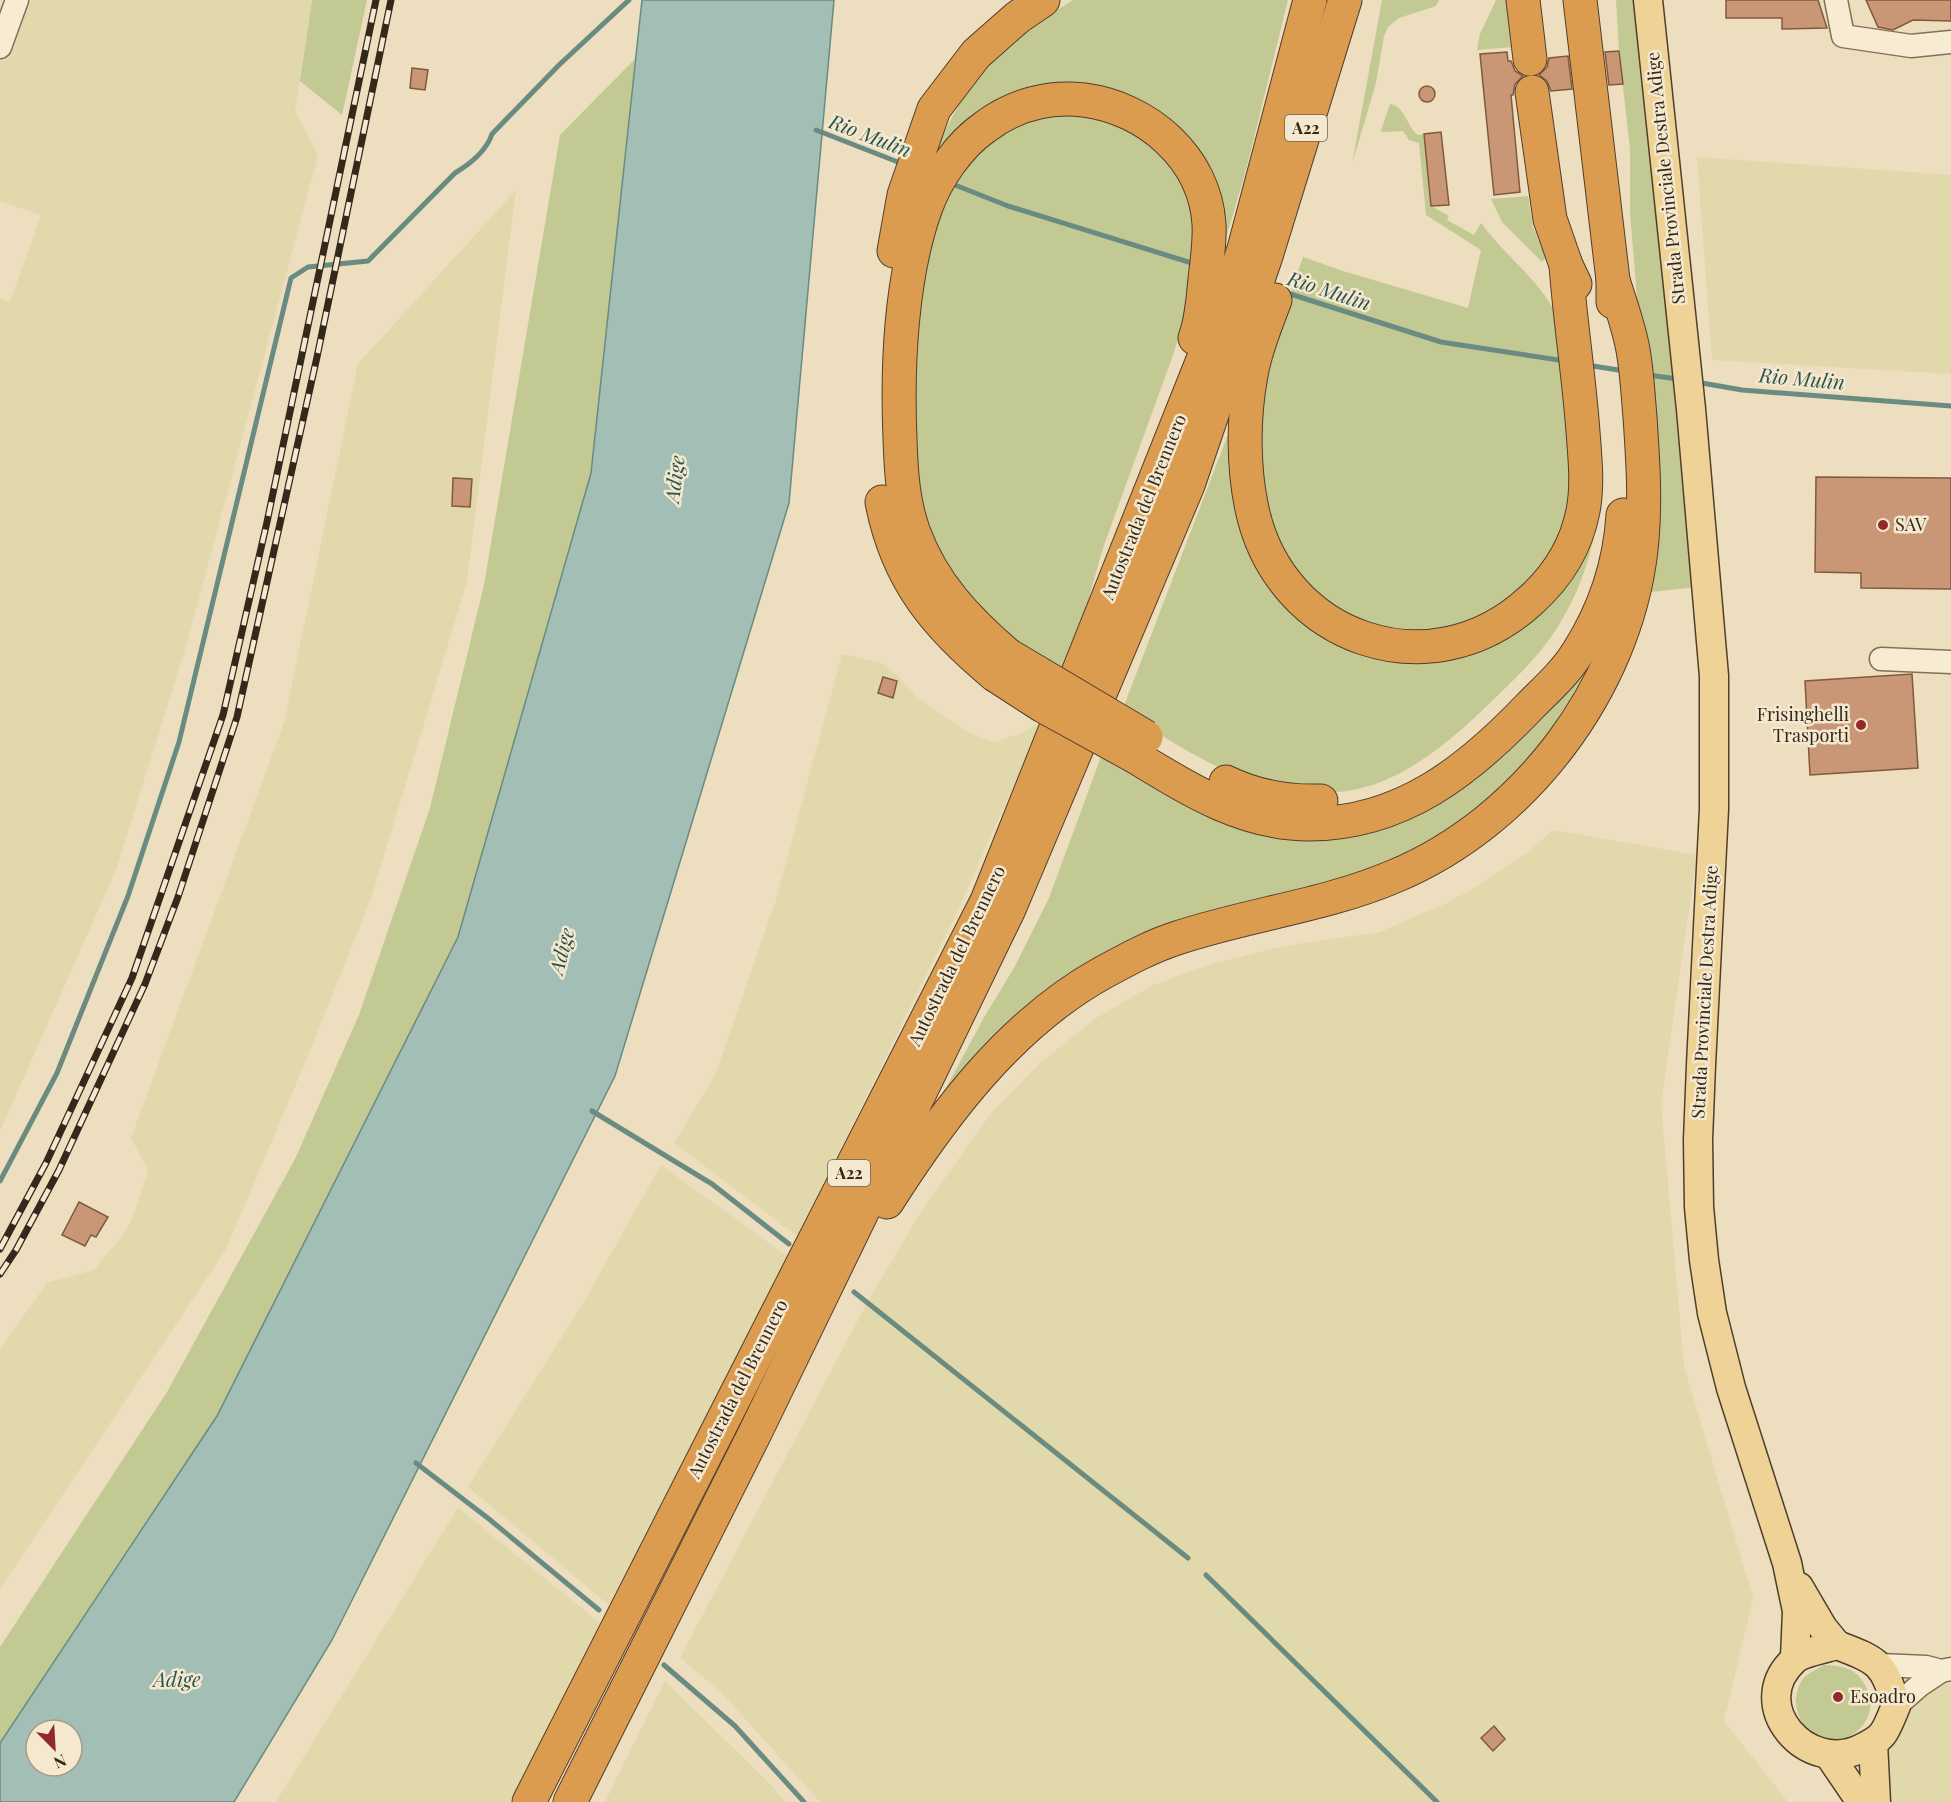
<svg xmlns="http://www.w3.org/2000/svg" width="1951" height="1802" font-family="'Playfair Display',serif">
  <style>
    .farmland { fill: #e1d8ac }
    .green { fill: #c3c993 }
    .water { fill: #a2beb5; stroke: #698b82; stroke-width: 1.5; fill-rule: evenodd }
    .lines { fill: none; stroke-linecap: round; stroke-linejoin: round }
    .stream { stroke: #698b82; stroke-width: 5 }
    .building { fill: #c99775; stroke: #82593e; stroke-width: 1.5 }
    .minor-casing { stroke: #846f58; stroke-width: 25 }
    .major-casing { stroke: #513d2c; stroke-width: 31 }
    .highway-casing { stroke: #513d2c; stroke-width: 35 }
    .minor { stroke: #f7ecd1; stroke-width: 22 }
    .major { stroke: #efd396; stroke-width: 28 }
    .highway { stroke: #db9c50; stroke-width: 33 }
    .rail-casing { stroke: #34271c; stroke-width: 7 }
    .rail { stroke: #f4e8ce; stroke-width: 4.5; stroke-dasharray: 14; stroke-linecap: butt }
    .highway-bridge-casing { stroke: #513d2c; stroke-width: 35; stroke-linecap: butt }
    .highway-bridge { stroke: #db9c50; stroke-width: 33 }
    .poi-dot { fill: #91292b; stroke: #f4e8ce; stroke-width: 2 }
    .labels { text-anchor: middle; stroke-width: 5; stroke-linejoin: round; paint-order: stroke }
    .shield { fill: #f4e8ce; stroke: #6e6151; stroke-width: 1.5 }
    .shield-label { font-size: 16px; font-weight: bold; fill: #34271c }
    .street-label { font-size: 18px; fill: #34271c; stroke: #f4e8ce }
    .poi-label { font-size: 18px; fill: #34271c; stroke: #f4e8ce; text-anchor: start }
    .water-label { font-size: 20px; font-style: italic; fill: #2b5350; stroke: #f4e8ce }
  </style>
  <rect width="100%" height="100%" fill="#ecdebe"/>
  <g class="farmland">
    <path d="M 9,0 L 312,0 L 295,111 L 318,155 L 187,643 L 116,870 L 0,1131 L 0,299 L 10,302 L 41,215 L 0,201 L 0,23 Z"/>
    <path d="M 1697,157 L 1951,175 L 1951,374 L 1712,360 Z"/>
    <path d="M 516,190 L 467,582 L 371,898 L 304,1065 L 226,1249 L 0,1589 L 0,1349 L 47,1283 L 94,1270 L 127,1230 L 138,1203 L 148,1170 L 131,1138 L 284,723 L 358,364 Z"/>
    <path d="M 842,654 L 884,664 L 897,675 L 918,698 L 971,734 L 994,742 L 1020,734 L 1042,721 L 954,919 L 797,1236 L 674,1143 L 716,1073 L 776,900 Z"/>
    <path d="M 1553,830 L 1697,855 L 1661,1103 L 1684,1367 L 1753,1598 L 1724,1721 L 1788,1802 L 820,1802 L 720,1691 L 680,1658 L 867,1303 L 923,1209 L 992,1112 L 1038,1065 L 1096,1018 L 1153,985 L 1206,966 L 1255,953 L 1297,944 L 1380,932 L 1447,903 L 1477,886 L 1527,853 Z"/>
    <path d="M 661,1165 L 787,1256 L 609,1605 L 468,1487 L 585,1300 Z"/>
    <path d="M 458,1508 L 600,1623 L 510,1802 L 276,1802 Z"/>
    <path d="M 665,1681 L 767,1781 L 786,1802 L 605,1802 Z"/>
    <path d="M 1951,1683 L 1951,1802 L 1884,1802 L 1883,1763 L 1893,1732 L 1909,1708 L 1926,1694 L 1940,1686 Z"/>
  </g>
  <g class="green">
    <path d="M 312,0 L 367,0 L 342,115 L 300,81 Z"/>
    <path d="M 1073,0 L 1288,0 L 1246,170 L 1223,248 L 1213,183 L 1061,88 L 931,158 C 943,135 954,111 969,90 C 995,52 1035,24 1073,0 Z"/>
    <path d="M 1382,0 L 1439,0 L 1436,6 L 1399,18 L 1388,27 L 1384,36 L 1376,83 L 1352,164 Z"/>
    <path d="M 1496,0 L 1508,0 L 1513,47 L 1477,50 L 1480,34 Z"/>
    <path d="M 1616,0 L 1637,0 L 1697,587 L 1641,593 L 1639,319 L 1630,213 L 1630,149 L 1619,51 Z"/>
    <path d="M 635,59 L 591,473 L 458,937 L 217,1416 L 0,1743 L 0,1647 L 167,1392 L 295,1159 L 359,1015 L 430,808 L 484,585 L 560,135 Z"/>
    <path d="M 1390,104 C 1406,107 1406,126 1418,135 L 1424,134 L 1431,206 L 1449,216 L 1447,220 L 1474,235 L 1481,223 C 1507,259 1545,283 1561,325 L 1572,509 L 1543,573 L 1473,625 L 1404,636 L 1325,605 L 1278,545 L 1260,486 L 1263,386 L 1287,303 L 1303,257 L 1343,271 L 1468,308 L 1481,250 L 1426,215 L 1419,143 L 1409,140 L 1403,131 L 1383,132 L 1381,130 Z"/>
    <path d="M 1053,111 L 1139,127 L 1194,196 L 1193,291 L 1172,358 L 1103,548 L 1069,667 L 1044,668 L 958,595 L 920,519 L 908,419 L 924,240 L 937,207 L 993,133 Z"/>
    <path d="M 1528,196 L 1533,227 L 1546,258 L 1542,262 L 1502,222 L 1491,199 Z"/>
    <path d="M 1237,411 L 1298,611 L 1478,645 L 1598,504 C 1595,548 1581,590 1557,628 C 1540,655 1517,677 1494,699 C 1449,743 1390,796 1322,792 C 1311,791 1298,787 1287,785 C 1268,781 1246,779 1229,772 C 1192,756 1157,732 1122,711 Z"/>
    <path d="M 1628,579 L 1557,738 L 1425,853 L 1174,931 L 928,1121 L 986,1014 L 1014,968 L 1049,898 L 1102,754 L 1199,807 L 1422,809 Z"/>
    <path d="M 1823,1665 C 1844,1666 1858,1668 1867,1689 C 1884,1725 1833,1759 1809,1732 C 1797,1718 1791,1700 1801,1682 C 1804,1675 1816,1670 1823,1665 Z"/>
  </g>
  <path class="water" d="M 642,0 L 834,0 L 789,503 L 615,1076 L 332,1640 L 234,1802 L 0,1802 L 0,1743 L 217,1416 L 458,937 L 591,473 ZM 36,1730 L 72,1730 L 72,1766 L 36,1766 Z"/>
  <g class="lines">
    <g class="stream">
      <path d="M 816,130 L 903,164"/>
      <path d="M 950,183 L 1008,206 L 1195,264"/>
      <path d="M 1284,292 L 1441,342 L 1565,361"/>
      <path d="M 1586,365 L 1625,371"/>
      <path d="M 1648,375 L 1678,379"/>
      <path d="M 1696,382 L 1742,390 L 1951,406"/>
      <path d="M 592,1111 L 712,1184 L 789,1244"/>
      <path d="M 0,1181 L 57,1073 L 128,896 L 179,742 L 291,278 L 308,267 L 368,261 L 455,173 C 470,164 486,152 492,134 L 559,65 L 629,0"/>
      <path d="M 854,1292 L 1188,1558"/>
      <path d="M 416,1463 L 489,1519 L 599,1610"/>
      <path d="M 1206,1575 L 1437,1802"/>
      <path d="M 664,1665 L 735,1726 L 804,1802"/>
    </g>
  </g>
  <g class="building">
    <path d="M 1726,0 L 1818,0 L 1827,28 L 1782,29 L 1782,18 L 1726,18 Z"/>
    <path d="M 1866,0 L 1951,0 L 1951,21 L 1913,20 L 1893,30 L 1878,27 Z"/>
    <path d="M 1619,51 L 1623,84 L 1609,85 L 1605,52 Z"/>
    <path d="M 1507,52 L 1508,61 L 1511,61 L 1515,71 L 1523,76 L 1515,84 L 1513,95 L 1511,95 L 1520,192 L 1494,195 L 1480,54 Z"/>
    <path d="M 1568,56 L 1572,89 L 1551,91 L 1547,81 L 1539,75 L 1547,67 L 1549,58 Z"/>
    <path d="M 412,68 L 428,70 L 425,90 L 410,88 Z"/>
    <circle cx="1427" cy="94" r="8"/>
    <path d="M 1441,132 L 1449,205 L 1431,206 L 1424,134 Z"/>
    <path d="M 1816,477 L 1951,478 L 1951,589 L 1861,588 L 1861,573 L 1815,572 Z"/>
    <path d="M 453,478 L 472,479 L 470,507 L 452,506 Z"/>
    <path d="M 1912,674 L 1918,768 L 1810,775 L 1805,681 Z"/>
    <path d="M 883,677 L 897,681 L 893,698 L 878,693 Z"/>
    <path d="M 79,1202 L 108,1217 L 96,1237 L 91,1235 L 85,1246 L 62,1235 Z"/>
    <path d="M 1494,1726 L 1505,1739 L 1493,1751 L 1481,1738 Z"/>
  </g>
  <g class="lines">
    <defs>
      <g id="minor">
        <path d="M 1836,0 L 1843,36 L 1911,46 L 1951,42"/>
        <path d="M 0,47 L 17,0"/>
        <path d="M 1881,659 L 1951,662"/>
        <path d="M 1880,1665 L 1926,1667 L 1941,1671 L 1951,1669"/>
        <path d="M 1896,1706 L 1920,1685 L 1941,1671"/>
      </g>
      <g id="major">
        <path d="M 1648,0 L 1691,409 L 1714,676 L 1714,809 L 1701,1065 L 1698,1140 L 1699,1207 L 1704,1260 L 1712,1313 L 1731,1388 L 1787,1563 L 1797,1611 L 1795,1658"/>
        <path d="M 1799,1587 L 1823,1628 L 1837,1645"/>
        <path d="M 1837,1645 C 1879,1661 1884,1663 1896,1706 C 1892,1715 1889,1724 1884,1732 C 1879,1740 1870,1744 1862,1748 C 1807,1776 1745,1705 1794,1660 C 1801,1653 1827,1648 1837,1645 Z"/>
        <path d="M 1873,1743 L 1876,1802"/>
        <path d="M 1829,1755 L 1861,1802"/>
      </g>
      <g id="highway">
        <path d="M 1523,0 L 1530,59"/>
        <path d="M 1580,0 L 1613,280 L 1613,302"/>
        <path d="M 1532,92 L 1550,219 L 1566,265 L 1575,284"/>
        <path d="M 894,251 L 904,195 L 934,109 L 976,54 L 1018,17 L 1043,0"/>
        <path d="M 1275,300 C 1266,324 1255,350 1251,375 C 1243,418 1243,467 1252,509 C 1280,640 1431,692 1530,601 C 1557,577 1576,547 1583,511 C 1588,485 1585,458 1583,432 C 1579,376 1570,321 1566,265"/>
        <path d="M 882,502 C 897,580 936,626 995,675"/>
        <path d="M 1008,655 C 967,620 933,584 914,533 C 903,503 901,472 900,439 C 897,366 901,276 926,207 C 937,177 959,145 985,127 C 1014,105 1049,96 1084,100 C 1147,108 1205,158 1209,224 C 1210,242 1207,261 1205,279 C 1203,298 1202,320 1195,338"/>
        <path d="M 1134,756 C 1188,789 1243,824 1309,824 C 1402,824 1469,770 1530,706 C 1547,689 1566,672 1578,652 C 1604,611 1620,563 1623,515"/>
        <path d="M 1226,782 C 1255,796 1289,802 1321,801"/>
        <path d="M 887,1202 C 943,1114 1011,1023 1104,972 C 1128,959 1152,946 1177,938 C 1249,914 1325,906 1395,876 C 1524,822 1625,689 1641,550 C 1646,505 1643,461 1640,417 C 1638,395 1637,372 1633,350 C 1629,327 1620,303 1613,280"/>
        <path d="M 529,1802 L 987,901 L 1226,302 L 1244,249 L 1310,0"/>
        <path d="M 570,1802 L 755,1433 L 1009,909 L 1188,485 L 1266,256 L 1345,0"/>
      </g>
    </defs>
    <use href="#minor" class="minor-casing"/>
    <use href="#major" class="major-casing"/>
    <use href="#highway" class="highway-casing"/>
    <use href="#minor" class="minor"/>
    <use href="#major" class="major"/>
    <use href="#highway" class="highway"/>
    <defs>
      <g id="rail">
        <path d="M 0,1249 L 46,1163 L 132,978 L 223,715 L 267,522 L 376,0"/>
        <path d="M 0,1274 L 16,1250 L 59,1170 L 145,984 L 178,897 L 237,717 L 317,357 L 391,0"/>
      </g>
    </defs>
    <use href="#rail" class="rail-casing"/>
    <use href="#rail" class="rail"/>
    <defs>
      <g id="highway-bridge">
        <path d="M 1008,655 L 1146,737"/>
        <path d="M 995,675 L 1043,706 L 1134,756"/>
      </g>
    </defs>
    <use href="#highway-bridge" class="highway-bridge-casing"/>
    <use href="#highway-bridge" class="highway-bridge"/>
  </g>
  <g class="poi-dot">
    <circle cx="1883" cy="525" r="6"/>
    <circle cx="1861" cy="725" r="6"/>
    <circle cx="1838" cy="1697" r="6"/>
  </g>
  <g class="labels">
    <g class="shield">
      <rect x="1285" y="115" width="42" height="26" rx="4.5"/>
      <rect x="828" y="1160" width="42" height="26" rx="4.5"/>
    </g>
    <g class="shield-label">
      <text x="1306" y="134">A22</text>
      <text x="849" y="1179">A22</text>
    </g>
    <g class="street-label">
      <text transform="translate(1666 178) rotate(-96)" y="6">Strada Provinciale Destra Adige</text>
      <text transform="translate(1144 507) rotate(-68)" y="6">Autostrada del Brennero</text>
      <text transform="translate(957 956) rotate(-64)" y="6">Autostrada del Brennero</text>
      <text transform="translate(1705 992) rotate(-87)" y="6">Strada Provinciale Destra Adige</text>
      <text transform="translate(738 1389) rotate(-63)" y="6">Autostrada del Brennero</text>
    </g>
    <g class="poi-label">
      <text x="1895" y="531">SAV</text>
      <text x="1849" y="721" text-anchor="end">Frisinghelli<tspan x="1849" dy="21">Trasporti</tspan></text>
      <text x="1850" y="1703">Esoadro</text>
    </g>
    <g class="water-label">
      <text transform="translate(870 136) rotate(21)" y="7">Rio Mulin</text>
      <text transform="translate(1329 291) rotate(18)" y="7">Rio Mulin</text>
      <text transform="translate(1802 379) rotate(5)" y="7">Rio Mulin</text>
      <text transform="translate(675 479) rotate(-83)" y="7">Adige</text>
      <text transform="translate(562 951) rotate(-75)" y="7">Adige</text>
      <text x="177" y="1687">Adige</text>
    </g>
  </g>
  <g transform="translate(54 1748) rotate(156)"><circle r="28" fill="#f4e8ce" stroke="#a79b87" stroke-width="1.5"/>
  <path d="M0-4.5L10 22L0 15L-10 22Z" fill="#91292b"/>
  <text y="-9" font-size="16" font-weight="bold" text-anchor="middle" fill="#34271c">N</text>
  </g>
</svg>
